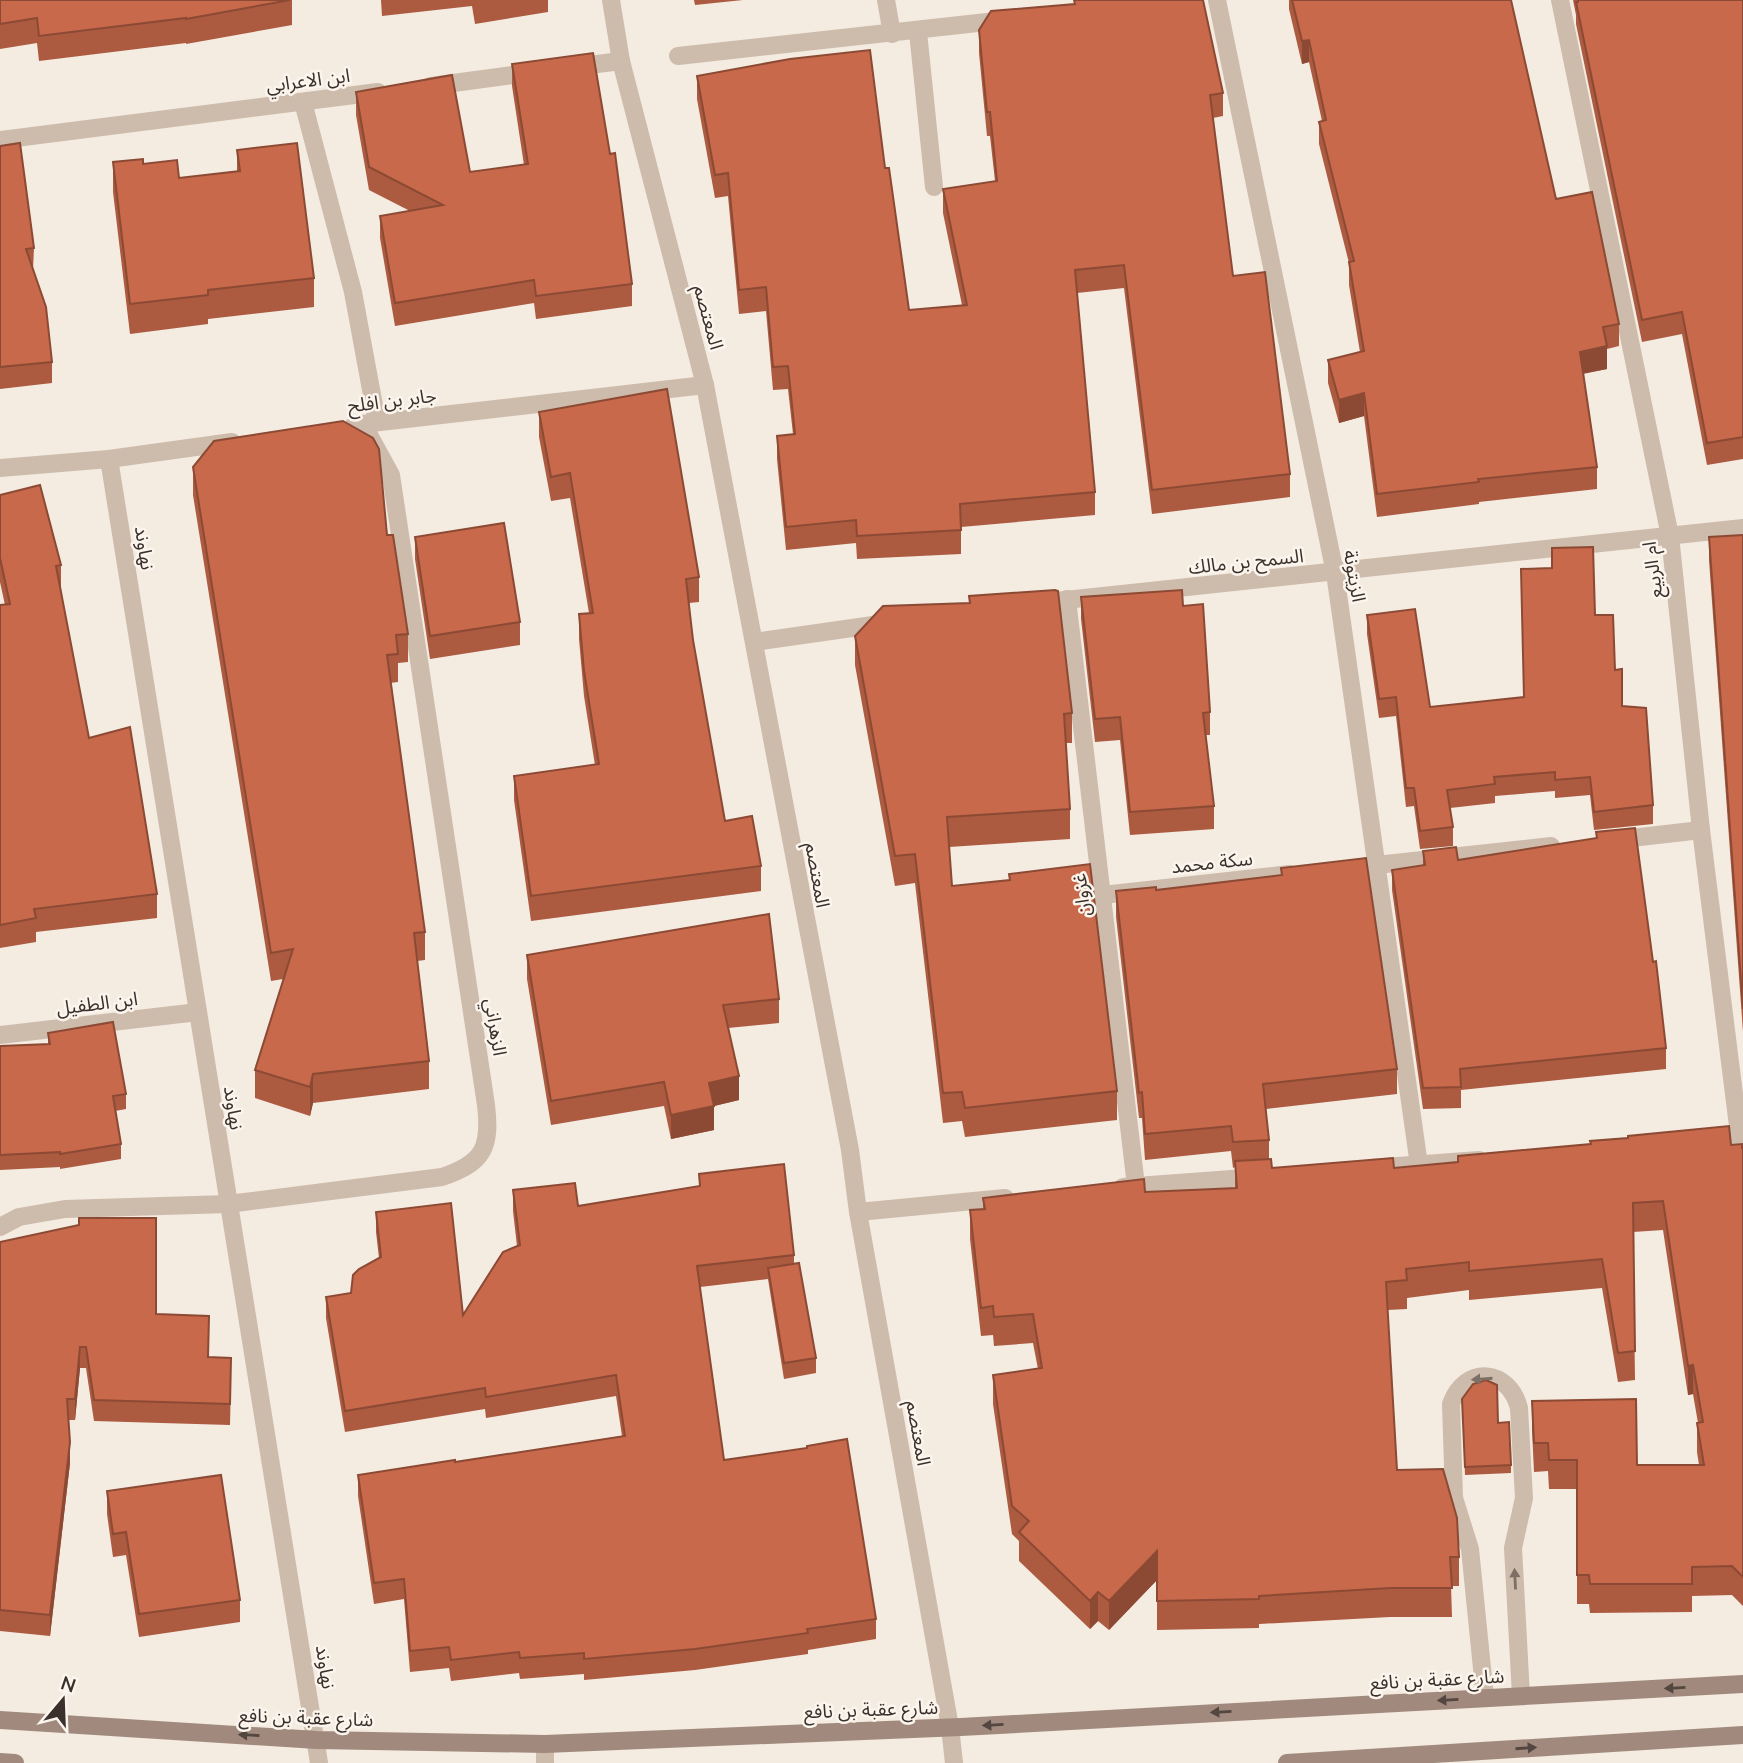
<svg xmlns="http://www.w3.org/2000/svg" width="1743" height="1763" font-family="'Nunito Sans','Noto Sans Arabic',sans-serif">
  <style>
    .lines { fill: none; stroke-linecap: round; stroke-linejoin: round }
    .street { stroke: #cdbbac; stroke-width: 18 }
    .secondary { stroke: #a18a7d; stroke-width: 18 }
    .wall { fill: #ac5a40 }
    .shaded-wall { fill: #8c4a34 }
    .building { fill: #c8694b; stroke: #8c4a34; stroke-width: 2 }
    .oneway { fill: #7d6f65 }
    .oneway2 { fill: #544640 }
    .labels { text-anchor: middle; stroke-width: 5; stroke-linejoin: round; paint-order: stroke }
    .street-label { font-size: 19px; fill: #3b302b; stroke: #fbf5ee }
  </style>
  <rect width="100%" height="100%" fill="#f4ebe1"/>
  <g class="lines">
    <g class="street">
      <path d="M 611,0 L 621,61 L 705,385 L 850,1150 L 858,1212 L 950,1727 L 954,1763"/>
      <path d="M 886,0 L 892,34"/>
      <path d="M 1217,0 L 1335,573 L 1419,1165"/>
      <path d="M 1560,0 L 1670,536 L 1701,830 L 1740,1142"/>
      <path d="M 918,32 L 934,187"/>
      <path d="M 678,56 L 1005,20"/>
      <path d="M 573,67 L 621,61"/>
      <path d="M 431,86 L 535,72"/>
      <path d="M 303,102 L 353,292 L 377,422"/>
      <path d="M 0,140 L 378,92"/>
      <path d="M 354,425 L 705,385"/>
      <path d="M 109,459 L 319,1763"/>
      <path d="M 0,468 L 109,459 L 232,442"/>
      <path d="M 1067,599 L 1136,1186"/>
      <path d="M 1037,603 L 1743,528"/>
      <path d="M 754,642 L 887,623"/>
      <path d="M 1614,840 L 1701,830"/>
      <path d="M 1367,866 L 1551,846"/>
      <path d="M 1103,895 L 1290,874"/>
      <path d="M 0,1035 L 198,1012"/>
      <path d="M 1371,1168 L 1479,1160"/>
      <path d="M 1123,1187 L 1259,1177"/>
      <path d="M 858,1212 L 1005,1198"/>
      <path d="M 0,1227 L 19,1217 L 65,1209 L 228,1204 L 442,1177 C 484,1163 491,1147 486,1105 L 391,475 L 363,424"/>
      <path d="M 1485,1698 L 1470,1549 L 1454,1498 L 1451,1404 C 1465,1365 1509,1368 1519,1408 L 1524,1498 L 1513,1548 L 1521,1696"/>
      <path d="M 545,1744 L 545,1763"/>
    </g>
    <g class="secondary">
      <path d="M 0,1720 L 317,1740 L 545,1744 L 961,1727 L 1743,1684"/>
      <path d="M 0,1762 L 15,1763"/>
      <path d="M 1287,1763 L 1743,1735"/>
    </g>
  </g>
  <g class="wall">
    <path d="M 0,0 L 292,0 L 292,25 L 186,44 L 186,43 L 39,61 L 37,43 L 0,49 Z"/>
    <path d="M 381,0 L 548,0 L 548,12 L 475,24 L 472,6 L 382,16 Z"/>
    <path d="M 694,0 L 743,0 L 695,5 Z"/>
    <path d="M 1289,0 L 1511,0 L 1556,199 L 1619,324 L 1619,346 L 1607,349 L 1607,369 L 1583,374 L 1597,467 L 1597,489 L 1479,502 L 1479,504 L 1377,517 L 1364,416 L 1339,423 L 1328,383 L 1328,360 L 1360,352 L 1349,285 L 1349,263 L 1319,144 L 1319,122 L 1322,121 L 1309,62 L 1302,64 L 1289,9 Z"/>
    <path d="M 1573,0 L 1743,0 L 1743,459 L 1707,465 L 1682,334 L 1642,342 L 1576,24 L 1576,15 Z"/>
    <path d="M 979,30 L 1223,93 L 1223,116 L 1213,118 L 1233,276 L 1290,474 L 1290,497 L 1152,514 L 1124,288 L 1077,293 L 1095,492 L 1095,515 L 961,527 L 961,554 L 857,559 L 856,543 L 786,550 L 777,459 L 777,436 L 793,434 L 788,389 L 773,390 L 766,311 L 739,314 L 728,196 L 715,198 L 697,99 L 697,76 L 885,168 L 909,310 L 962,305 L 943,213 L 943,189 L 995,181 L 990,136 L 987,136 L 979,53 Z"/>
    <path d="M 512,64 L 632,284 L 632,306 L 536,319 L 534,303 L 395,326 L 380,238 L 380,216 L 410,211 L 369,190 L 356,115 L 356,92 L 470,172 L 524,165 L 512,86 Z"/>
    <path d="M 0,146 L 34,248 L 33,270 L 52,362 L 52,383 L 0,389 Z"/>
    <path d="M 237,150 L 314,278 L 314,307 L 208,319 L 208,324 L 130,334 L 113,192 L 113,162 L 143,164 L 179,178 L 237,171 Z"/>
    <path d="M 539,412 L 699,577 L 699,602 L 689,603 L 693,640 L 725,821 L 761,866 L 761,891 L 531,921 L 514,800 L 514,776 L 595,765 L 584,696 L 579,639 L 579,614 L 589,613 L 570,498 L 551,501 L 539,437 Z"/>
    <path d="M 193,467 L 387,535 L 408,634 L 408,662 L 398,663 L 398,682 L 390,683 L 425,932 L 425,960 L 417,961 L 429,1061 L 429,1089 L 313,1103 L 310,1116 L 255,1098 L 255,1070 L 283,979 L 271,981 L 193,495 Z"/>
    <path d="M 0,495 L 61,565 L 61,589 L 60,589 L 89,738 L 157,894 L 157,918 L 36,932 L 36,942 L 0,948 L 0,605 L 5,605 L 0,582 Z"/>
    <path d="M 1743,535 L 1743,1032 L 1709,560 L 1709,537 Z"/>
    <path d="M 415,537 L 520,622 L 520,645 L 430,659 L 415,559 Z"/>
    <path d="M 1081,597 L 1183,606 L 1210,712 L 1210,735 L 1206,735 L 1214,806 L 1214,829 L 1130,835 L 1120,740 L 1095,742 L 1081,619 Z"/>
    <path d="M 1367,615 L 1430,707 L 1524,697 L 1595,615 L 1615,670 L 1622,706 L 1653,805 L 1653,824 L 1594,830 L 1590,795 L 1555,798 L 1555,791 L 1495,796 L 1495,803 L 1450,808 L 1453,827 L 1453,846 L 1420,849 L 1414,806 L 1406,807 L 1396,716 L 1379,718 L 1367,634 Z"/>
    <path d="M 855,636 L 1072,713 L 1072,743 L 1065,743 L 1070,809 L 1070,839 L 949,847 L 952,886 L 1009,880 L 1009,874 L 1117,1091 L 1117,1120 L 965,1137 L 962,1121 L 943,1123 L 915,883 L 895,886 L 855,665 Z"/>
    <path d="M 1596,832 L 1653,962 L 1666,1048 L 1666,1069 L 1461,1090 L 1461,1108 L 1423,1109 L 1392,890 L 1392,870 L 1423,865 L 1423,851 L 1458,860 L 1596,838 Z"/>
    <path d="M 1281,868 L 1397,1069 L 1397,1094 L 1266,1109 L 1269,1140 L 1269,1159 L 1272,1168 L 1394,1168 L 1458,1162 L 1458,1156 L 1731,1145 L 1743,1148 L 1743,1606 L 1732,1595 L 1692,1596 L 1692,1612 L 1590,1613 L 1589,1604 L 1577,1604 L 1577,1489 L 1549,1489 L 1548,1471 L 1534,1472 L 1532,1430 L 1532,1401 L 1637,1465 L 1699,1465 L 1697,1452 L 1697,1423 L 1698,1423 L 1693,1394 L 1688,1395 L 1663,1230 L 1633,1232 L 1635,1380 L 1618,1382 L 1602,1288 L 1469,1300 L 1469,1290 L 1407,1298 L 1407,1309 L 1387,1310 L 1397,1470 L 1459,1557 L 1459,1586 L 1451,1586 L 1452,1617 L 1390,1617 L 1259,1624 L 1259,1628 L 1157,1630 L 1157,1580 L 1109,1630 L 1098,1621 L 1090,1629 L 1019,1561 L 1019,1541 L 1012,1534 L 993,1404 L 993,1375 L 1038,1369 L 1033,1343 L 994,1346 L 993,1335 L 981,1336 L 970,1239 L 970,1210 L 983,1209 L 983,1198 L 1145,1192 L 1235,1188 L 1235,1167 L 1233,1168 L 1231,1151 L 1145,1160 L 1142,1118 L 1139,1118 L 1116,917 L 1116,891 L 1156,890 L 1281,875 Z"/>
    <path d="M 527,955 L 779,999 L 779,1023 L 728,1028 L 739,1100 L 714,1106 L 714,1130 L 671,1139 L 664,1106 L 551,1125 L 527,979 Z"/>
    <path d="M 48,1033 L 126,1094 L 126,1109 L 115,1111 L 121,1144 L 121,1159 L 60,1169 L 60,1167 L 0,1170 L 0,1046 L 48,1044 Z"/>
    <path d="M 699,1174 L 794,1255 L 794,1263 L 816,1358 L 816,1373 L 784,1379 L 768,1279 L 700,1287 L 724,1460 L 876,1619 L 876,1639 L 808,1650 L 808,1654 L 695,1670 L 584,1680 L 584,1674 L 520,1679 L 519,1673 L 451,1681 L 449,1668 L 410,1672 L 404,1599 L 374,1604 L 358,1496 L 358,1475 L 455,1462 L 622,1436 L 616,1396 L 486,1418 L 485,1409 L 345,1432 L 326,1318 L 326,1297 L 351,1293 L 379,1258 L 376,1232 L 376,1212 L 463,1315 L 517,1246 L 513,1211 L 513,1190 L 578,1206 L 699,1187 Z"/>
    <path d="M 0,1242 L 156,1314 L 208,1357 L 231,1379 L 230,1425 L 94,1421 L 86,1368 L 80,1368 L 75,1420 L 68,1420 L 70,1463 L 50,1636 L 0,1631 Z"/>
    <path d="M 1462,1399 L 1498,1423 L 1511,1465 L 1511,1473 L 1465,1475 Z"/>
    <path d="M 107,1491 L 240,1600 L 240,1622 L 139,1637 L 126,1555 L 113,1557 L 107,1514 Z"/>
  </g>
  <g class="shaded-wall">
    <path d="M 1309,40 L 1309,62 L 1302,64 L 1302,41 Z"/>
    <path d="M 1607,346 L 1607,369 L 1580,374 L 1580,352 Z"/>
    <path d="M 1364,393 L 1364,416 L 1339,423 L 1339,400 Z"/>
    <path d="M 313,1074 L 313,1103 L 310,1116 L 310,1087 Z"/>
    <path d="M 739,1076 L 739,1100 L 714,1106 L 714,1130 L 671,1139 L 671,1115 L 709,1083 Z"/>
    <path d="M 80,1347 L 80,1368 L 75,1420 L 75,1399 Z"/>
    <path d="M 1693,1365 L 1693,1394 L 1688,1395 L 1688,1366 Z"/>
    <path d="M 70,1442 L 70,1463 L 50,1636 L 50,1615 Z"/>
    <path d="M 1157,1551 L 1157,1580 L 1109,1630 L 1109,1601 Z"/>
    <path d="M 1098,1592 L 1098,1621 L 1090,1629 L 1090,1601 Z"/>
  </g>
  <g class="building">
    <path d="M 0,0 L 290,0 L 186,19 L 186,18 L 39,36 L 37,18 L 0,24 Z"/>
    <path d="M 1074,0 L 1203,0 L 1223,93 L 1210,95 L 1233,276 L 1265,272 L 1290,474 L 1152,490 L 1124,265 L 1075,270 L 1095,492 L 960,504 L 961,530 L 857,536 L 856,520 L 786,527 L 777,436 L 795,434 L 788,366 L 773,367 L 766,287 L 739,290 L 728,173 L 715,175 L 697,76 L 790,59 L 870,50 L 885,168 L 889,168 L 909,310 L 967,305 L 943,189 L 997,181 L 990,112 L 987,112 L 979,30 L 991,11 L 1075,4 Z"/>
    <path d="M 1292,0 L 1511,0 L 1556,199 L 1592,192 L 1619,324 L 1603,327 L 1607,346 L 1580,352 L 1597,467 L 1478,479 L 1479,482 L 1377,494 L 1364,393 L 1339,400 L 1328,360 L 1364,351 L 1349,262 L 1354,261 L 1319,122 L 1326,120 L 1309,40 L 1302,41 Z"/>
    <path d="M 1578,0 L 1743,0 L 1743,437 L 1707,443 L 1682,312 L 1642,320 L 1576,2 L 1578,2 Z"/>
    <path d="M 593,53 L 610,154 L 615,153 L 632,284 L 536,296 L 534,280 L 395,303 L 380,216 L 443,205 L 369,167 L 356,92 L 452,75 L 470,172 L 528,164 L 512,64 Z"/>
    <path d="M 20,143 L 34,248 L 26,249 L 46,307 L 52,362 L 0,367 L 0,146 Z"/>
    <path d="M 297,143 L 314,278 L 208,290 L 208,295 L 130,304 L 113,162 L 143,159 L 143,164 L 177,160 L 179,178 L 240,171 L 237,150 Z"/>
    <path d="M 667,389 L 699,577 L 686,579 L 693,640 L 725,821 L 752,816 L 761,866 L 531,896 L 514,776 L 599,764 L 584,671 L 579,614 L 593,613 L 570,473 L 551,477 L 539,412 Z"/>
    <path d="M 343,421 L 373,438 L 379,449 L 387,535 L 393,535 L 408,634 L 396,635 L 398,654 L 387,655 L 425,932 L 414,933 L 429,1061 L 313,1074 L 310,1087 L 255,1070 L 293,949 L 271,953 L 193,467 L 214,441 Z"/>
    <path d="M 40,485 L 61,565 L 56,566 L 89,738 L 130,727 L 157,894 L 34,909 L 36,918 L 0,925 L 0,605 L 10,604 L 0,558 L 0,495 Z"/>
    <path d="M 504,523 L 520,622 L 430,636 L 415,537 Z"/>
    <path d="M 1743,535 L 1743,1009 L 1709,537 Z"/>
    <path d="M 1593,547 L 1595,615 L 1613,615 L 1615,670 L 1622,669 L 1622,706 L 1646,708 L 1653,805 L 1594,812 L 1590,777 L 1555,780 L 1555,772 L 1494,777 L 1495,784 L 1447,790 L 1453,827 L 1420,831 L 1414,788 L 1406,788 L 1396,697 L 1379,699 L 1367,615 L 1415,609 L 1430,707 L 1524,697 L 1521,569 L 1552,568 L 1552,548 Z"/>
    <path d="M 1055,590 L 1058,591 L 1072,713 L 1064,714 L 1070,809 L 947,817 L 952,886 L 1010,880 L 1009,874 L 1090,864 L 1117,1091 L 965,1108 L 962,1092 L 943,1093 L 915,854 L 895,856 L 855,636 L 883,606 L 970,603 L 969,596 Z"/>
    <path d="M 1182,590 L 1183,606 L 1203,604 L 1210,712 L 1203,713 L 1214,806 L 1130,812 L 1120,717 L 1095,719 L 1081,597 Z"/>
    <path d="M 1635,828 L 1653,962 L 1656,961 L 1666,1048 L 1460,1069 L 1461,1087 L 1423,1088 L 1392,870 L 1425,865 L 1423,851 L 1456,847 L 1458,860 L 1597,838 L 1596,832 Z"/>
    <path d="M 1366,858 L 1397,1069 L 1263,1084 L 1269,1140 L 1233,1142 L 1231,1126 L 1145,1134 L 1142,1092 L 1139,1093 L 1116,891 L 1156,887 L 1156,890 L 1282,875 L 1281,868 Z"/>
    <path d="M 769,914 L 779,999 L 723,1005 L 739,1076 L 709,1083 L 714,1106 L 671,1115 L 664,1082 L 551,1101 L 527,955 Z"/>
    <path d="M 113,1022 L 126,1094 L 113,1096 L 121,1144 L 60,1154 L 60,1152 L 0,1155 L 0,1046 L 50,1044 L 48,1033 Z"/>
    <path d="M 1729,1126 L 1731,1145 L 1742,1144 L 1742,1148 L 1743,1148 L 1743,1577 L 1732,1566 L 1692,1567 L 1692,1584 L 1590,1584 L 1589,1575 L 1577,1575 L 1577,1460 L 1549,1460 L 1548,1443 L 1534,1443 L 1532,1401 L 1636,1399 L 1637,1465 L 1704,1465 L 1697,1423 L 1703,1422 L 1693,1365 L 1688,1366 L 1663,1201 L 1633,1203 L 1635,1351 L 1618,1353 L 1602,1259 L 1469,1271 L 1469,1262 L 1406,1269 L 1407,1280 L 1386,1282 L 1397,1470 L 1443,1469 L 1457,1518 L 1459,1557 L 1450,1557 L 1452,1588 L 1390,1588 L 1259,1596 L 1259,1599 L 1157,1601 L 1157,1551 L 1109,1601 L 1098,1592 L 1090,1601 L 1019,1532 L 1029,1521 L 1012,1506 L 993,1375 L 1042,1368 L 1033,1314 L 994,1317 L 993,1306 L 981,1308 L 970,1210 L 985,1209 L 983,1198 L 1144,1179 L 1145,1192 L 1237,1188 L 1235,1161 L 1271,1159 L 1272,1168 L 1393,1158 L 1394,1168 L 1458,1162 L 1458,1156 L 1591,1144 L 1590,1141 L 1628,1138 L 1628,1136 Z"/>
    <path d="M 784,1164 L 794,1255 L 697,1266 L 724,1460 L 807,1448 L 807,1446 L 847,1439 L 876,1619 L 807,1629 L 808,1633 L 695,1649 L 584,1659 L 584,1653 L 520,1658 L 519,1652 L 451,1660 L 449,1647 L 410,1651 L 404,1579 L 374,1583 L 358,1475 L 455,1460 L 455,1462 L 625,1436 L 616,1375 L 486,1397 L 485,1388 L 345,1411 L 326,1297 L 351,1293 L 353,1275 L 359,1269 L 381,1257 L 376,1212 L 451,1203 L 463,1315 L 503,1252 L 520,1245 L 513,1190 L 575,1183 L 578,1206 L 700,1186 L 699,1174 Z"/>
    <path d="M 79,1218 L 156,1218 L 156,1314 L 209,1316 L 208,1357 L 231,1358 L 230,1404 L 94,1400 L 86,1347 L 80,1347 L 75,1399 L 67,1399 L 70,1442 L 50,1615 L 0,1610 L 0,1242 L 79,1225 Z"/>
    <path d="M 799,1263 L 816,1358 L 784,1363 L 768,1268 Z"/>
    <path d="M 1486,1380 L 1497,1385 L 1498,1423 L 1509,1422 L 1511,1465 L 1465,1467 L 1462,1399 L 1473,1384 Z"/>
    <path d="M 221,1475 L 240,1600 L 139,1614 L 126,1532 L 113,1534 L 107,1491 Z"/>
  </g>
  <defs><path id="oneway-solid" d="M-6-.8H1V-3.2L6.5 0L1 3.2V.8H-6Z" transform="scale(1.75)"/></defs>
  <g class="oneway">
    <use href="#oneway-solid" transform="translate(1482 1379) rotate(176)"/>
    <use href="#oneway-solid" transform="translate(1515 1579) rotate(-93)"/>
  </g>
  <g class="oneway2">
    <use href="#oneway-solid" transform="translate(1675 1688) rotate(177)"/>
    <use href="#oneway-solid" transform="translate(1448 1700) rotate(177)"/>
    <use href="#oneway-solid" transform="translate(1221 1712) rotate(177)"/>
    <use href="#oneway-solid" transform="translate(993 1725) rotate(177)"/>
    <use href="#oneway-solid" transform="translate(249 1735) rotate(-177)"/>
    <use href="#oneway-solid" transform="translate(1526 1748) rotate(-4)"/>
  </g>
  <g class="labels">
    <g class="street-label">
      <text transform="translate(308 80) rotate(-7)" y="7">ابن الاعرابي</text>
      <text transform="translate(709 317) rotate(75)" y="7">المعتصم</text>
      <text transform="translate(392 400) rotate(-7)" y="7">جابر بن افلح</text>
      <text transform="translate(145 548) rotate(81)" y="7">نهاوند</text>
      <text transform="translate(1246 561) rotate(-6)" y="7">السمح بن مالك</text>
      <text transform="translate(1652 570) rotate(-97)" y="7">ام الربيع</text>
      <text transform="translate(1355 576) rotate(80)" y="7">الزيتونة</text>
      <text transform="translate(1212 862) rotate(-6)" y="7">سكة محمد</text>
      <text transform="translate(818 875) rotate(80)" y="7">المعتصم</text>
      <text transform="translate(1081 895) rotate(-97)" y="7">غزوان</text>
      <text transform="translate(97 1003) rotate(-7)" y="7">ابن الطفيل</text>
      <text transform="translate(496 1027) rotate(81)" y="7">الزهراني</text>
      <text transform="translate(234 1108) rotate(81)" y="7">نهاوند</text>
      <text transform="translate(919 1433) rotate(80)" y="7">المعتصم</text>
      <text transform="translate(326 1667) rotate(81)" y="7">نهاوند</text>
      <text transform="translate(1437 1679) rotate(-3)" y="7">شارع عقبة بن نافع</text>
      <text transform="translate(871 1709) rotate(-2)" y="7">شارع عقبة بن نافع</text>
      <text transform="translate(306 1717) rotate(2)" y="7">شارع عقبة بن نافع</text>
    </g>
  </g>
  <g transform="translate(63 1700) rotate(19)" stroke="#fbf5ee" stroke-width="5" paint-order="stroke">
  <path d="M0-5L12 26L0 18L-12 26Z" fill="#3b302b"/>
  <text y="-10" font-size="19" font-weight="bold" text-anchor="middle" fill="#3b302b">N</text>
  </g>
</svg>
